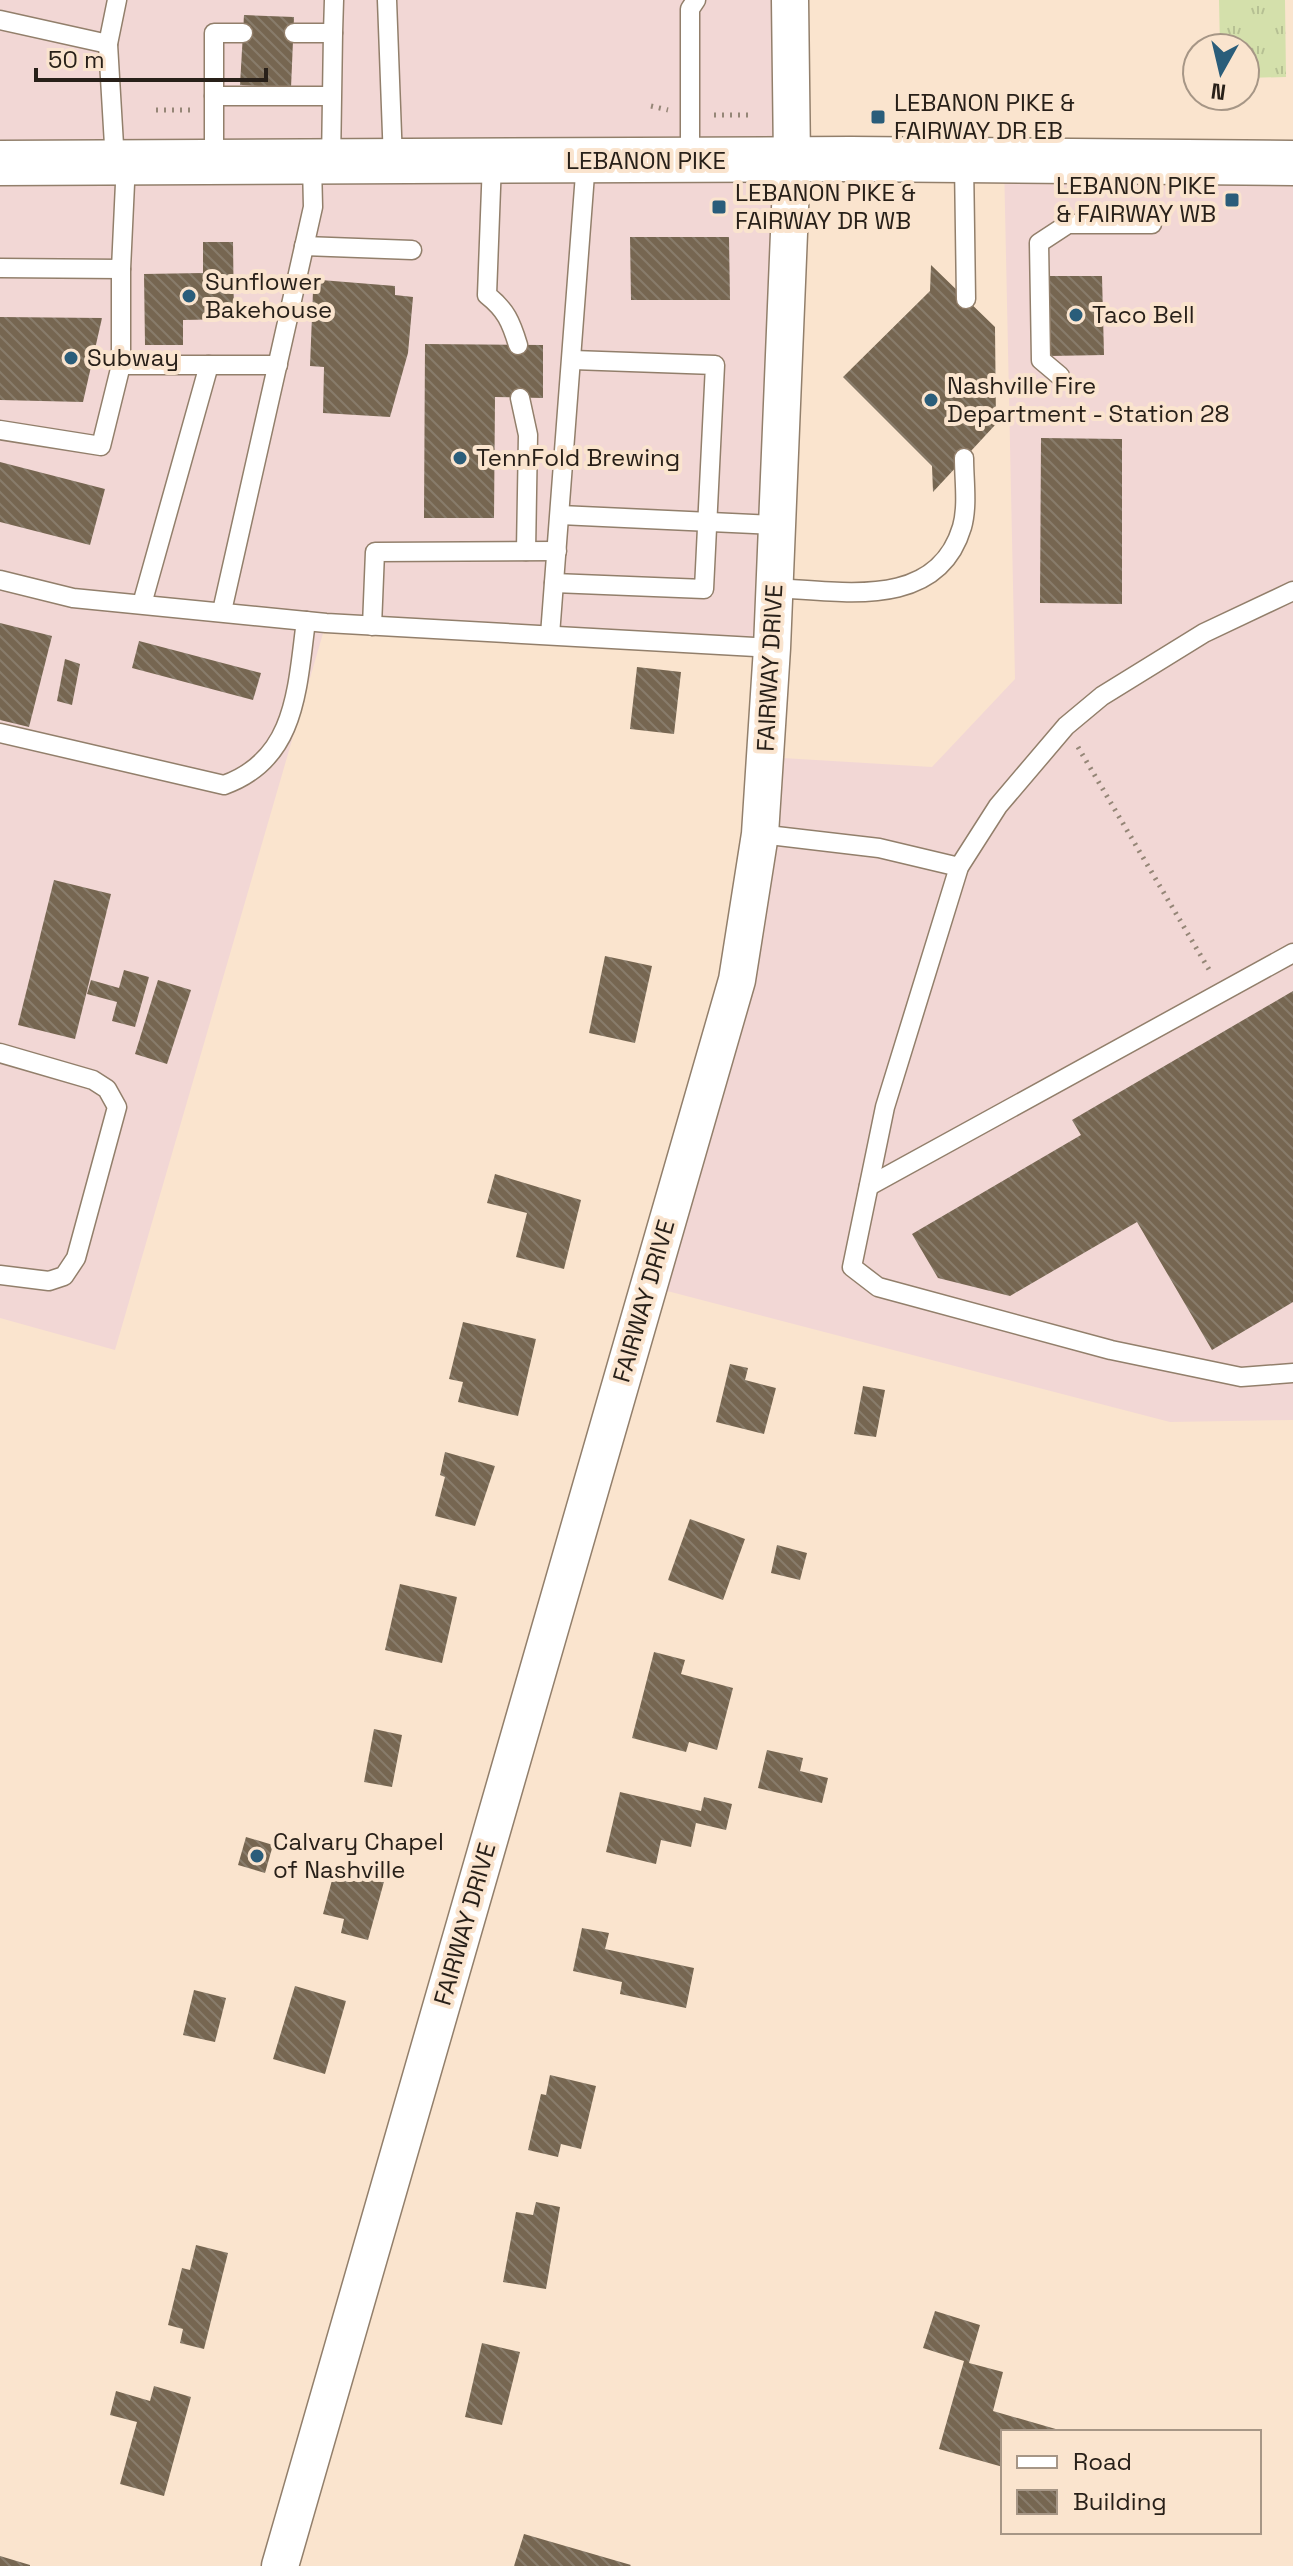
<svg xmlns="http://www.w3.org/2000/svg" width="1293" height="2566" font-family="'Space Grotesk',sans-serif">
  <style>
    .commercial { fill: #f2d7d5 }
    .grass { fill: url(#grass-tufts) }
    .building { fill: url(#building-back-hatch) }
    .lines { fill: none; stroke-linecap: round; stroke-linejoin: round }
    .lane-casing { stroke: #927f6b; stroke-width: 21 }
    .street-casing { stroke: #927f6b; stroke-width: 39 }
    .primary-casing { stroke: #927f6b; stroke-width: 47 }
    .path { stroke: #958677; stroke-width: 5; stroke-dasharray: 2 6; stroke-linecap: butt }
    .lane { stroke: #fff; stroke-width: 18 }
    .street { stroke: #fff; stroke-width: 36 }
    .primary { stroke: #fff; stroke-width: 44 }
    .poi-dot { fill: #2a5d7a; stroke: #fae4ce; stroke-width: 3 }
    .labels { text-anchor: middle; stroke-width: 8; stroke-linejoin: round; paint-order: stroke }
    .poi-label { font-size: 24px; fill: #282019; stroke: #fae4ce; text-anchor: start }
    .street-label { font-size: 24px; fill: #282019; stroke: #fae4ce }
  </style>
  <defs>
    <pattern id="grass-tufts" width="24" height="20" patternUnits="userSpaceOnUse" patternTransform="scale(2)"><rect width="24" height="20" fill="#d4e0ab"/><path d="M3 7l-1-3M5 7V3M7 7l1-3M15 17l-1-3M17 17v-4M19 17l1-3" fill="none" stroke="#b6c093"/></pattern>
    <pattern id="building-back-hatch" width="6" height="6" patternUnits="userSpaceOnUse" patternTransform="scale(2)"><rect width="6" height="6" fill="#766651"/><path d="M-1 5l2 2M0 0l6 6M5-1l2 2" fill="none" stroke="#887c6b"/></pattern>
  </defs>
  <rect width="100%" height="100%" fill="#fae4ce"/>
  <g class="commercial">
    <path d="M 0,0 L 791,0 L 772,648 L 326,623 L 115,1350 L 0,1318 Z"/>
    <path d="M 1004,162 L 1293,163 L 1293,1420 L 1170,1422 L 648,1286 L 737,980 L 766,757 L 932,767 L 1015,679 Z"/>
  </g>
  <path class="grass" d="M 1219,0 L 1285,0 L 1286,77 L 1245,78 L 1245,48 L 1220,48 Z"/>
  <g class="building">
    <path d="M 244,15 L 294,17 L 291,88 L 240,85 Z"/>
    <path d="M 630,237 L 729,237 L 730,300 L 631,300 Z"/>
    <path d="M 203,242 L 233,242 L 234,319 L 183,320 L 183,345 L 145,345 L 144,274 L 203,273 Z"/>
    <path d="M 931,265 L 995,327 L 996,424 L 933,492 L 932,466 L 843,377 L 930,291 Z"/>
    <path d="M 1048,276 L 1102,276 L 1104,355 L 1050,356 Z"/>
    <path d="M 321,280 L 395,286 L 395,295 L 413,297 L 408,353 L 390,417 L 323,413 L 324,367 L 310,366 L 313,291 L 320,291 Z"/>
    <path d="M 0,317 L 102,318 L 83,402 L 0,400 Z"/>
    <path d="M 425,344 L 543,345 L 543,398 L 495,397 L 494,518 L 424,518 Z"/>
    <path d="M 1041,438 L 1122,439 L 1122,604 L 1040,603 Z"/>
    <path d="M 0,462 L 105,489 L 90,545 L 0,522 Z"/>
    <path d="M 0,623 L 52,636 L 29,727 L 0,720 Z"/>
    <path d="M 139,641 L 261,673 L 253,700 L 132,668 Z"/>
    <path d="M 65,659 L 80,664 L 72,705 L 57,701 Z"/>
    <path d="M 637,667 L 681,672 L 674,734 L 630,729 Z"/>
    <path d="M 54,880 L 111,894 L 75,1039 L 18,1025 Z"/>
    <path d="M 605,956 L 652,966 L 635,1043 L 589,1033 Z"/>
    <path d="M 124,970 L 149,977 L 135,1027 L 112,1021 L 117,1002 L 87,994 L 91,980 L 119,988 Z"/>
    <path d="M 158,980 L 191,990 L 167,1064 L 135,1054 Z"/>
    <path d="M 1293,991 L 1293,1302 L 1212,1350 L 1137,1222 L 1010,1296 L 938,1278 L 912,1234 L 1081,1135 L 1072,1120 Z"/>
    <path d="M 495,1174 L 581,1200 L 564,1269 L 516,1257 L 527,1213 L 487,1203 Z"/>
    <path d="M 463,1322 L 536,1339 L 518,1416 L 458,1402 L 463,1382 L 449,1379 Z"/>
    <path d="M 730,1364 L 748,1368 L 745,1380 L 776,1388 L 764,1434 L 716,1422 Z"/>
    <path d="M 863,1386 L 885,1390 L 876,1437 L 854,1434 Z"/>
    <path d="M 445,1452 L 495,1466 L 475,1526 L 435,1516 L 445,1477 L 440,1475 Z"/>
    <path d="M 690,1519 L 745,1539 L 723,1600 L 668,1580 Z"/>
    <path d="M 777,1545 L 807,1553 L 800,1580 L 771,1573 Z"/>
    <path d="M 400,1584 L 457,1597 L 442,1663 L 385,1650 Z"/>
    <path d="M 654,1652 L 685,1660 L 681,1674 L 733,1688 L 717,1750 L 689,1742 L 686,1752 L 632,1738 Z"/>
    <path d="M 374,1729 L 402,1735 L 392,1787 L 364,1782 Z"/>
    <path d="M 767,1750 L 803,1758 L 800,1771 L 828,1778 L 822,1803 L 758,1788 Z"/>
    <path d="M 620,1792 L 701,1811 L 704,1797 L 732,1804 L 726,1830 L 696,1823 L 691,1847 L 661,1840 L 656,1864 L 606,1852 Z"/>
    <path d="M 246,1837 L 273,1845 L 265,1873 L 238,1865 Z"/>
    <path d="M 336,1865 L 385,1878 L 368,1940 L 341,1933 L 344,1919 L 323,1914 Z"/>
    <path d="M 582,1928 L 609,1933 L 605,1949 L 694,1968 L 686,2008 L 620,1994 L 622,1982 L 573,1971 Z"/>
    <path d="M 295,1986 L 346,2001 L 325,2074 L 273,2059 Z"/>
    <path d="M 194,1990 L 226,1998 L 215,2042 L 183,2035 Z"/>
    <path d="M 550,2075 L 596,2086 L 581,2149 L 561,2144 L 558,2157 L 528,2150 L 541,2094 L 546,2095 Z"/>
    <path d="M 536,2202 L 560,2207 L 546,2289 L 503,2282 L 516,2212 L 533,2215 Z"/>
    <path d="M 196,2245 L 228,2253 L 204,2349 L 180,2343 L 183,2329 L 168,2325 L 182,2268 L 190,2270 Z"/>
    <path d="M 935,2311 L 980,2325 L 969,2363 L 1003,2372 L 993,2411 L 1066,2432 L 1003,2432 L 1003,2467 L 939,2449 L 964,2361 L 923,2348 Z"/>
    <path d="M 482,2343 L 520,2352 L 502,2425 L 465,2417 Z"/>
    <path d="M 154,2386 L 191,2397 L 164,2496 L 120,2484 L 137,2422 L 110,2415 L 116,2391 L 150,2401 Z"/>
    <path d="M 524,2534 L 631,2565 L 630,2566 L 514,2566 Z"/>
    <path d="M 0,2556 L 30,2565 L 30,2566 L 0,2566 Z"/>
  </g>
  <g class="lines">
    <defs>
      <g id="lane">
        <path d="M 387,0 L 393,161"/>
        <path d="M 0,20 L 108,44"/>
        <path d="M 294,33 L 333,33 L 331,163"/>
        <path d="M 333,33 L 334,0"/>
        <path d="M 214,96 L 331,96"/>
        <path d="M 690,161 L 690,9 L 696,0"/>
        <path d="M 115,162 L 108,44 L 117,0"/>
        <path d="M 214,162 L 214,33 L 243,33"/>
        <path d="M 492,162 L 487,295 C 506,310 511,322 518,345"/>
        <path d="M 964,162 L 966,299"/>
        <path d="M 304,246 L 412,250"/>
        <path d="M 0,268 L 121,269 L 126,162"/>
        <path d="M 121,269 L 121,365 L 278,365"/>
        <path d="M 1060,376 L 1041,360 L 1039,243 L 1068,224 L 1152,224"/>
        <path d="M 520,398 L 528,435 L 526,551"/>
        <path d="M 0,430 L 101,446 L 121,365"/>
        <path d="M 560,515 L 777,525"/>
        <path d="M 0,580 L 73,598 L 326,623 L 772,648"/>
        <path d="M 554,583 L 704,589 L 715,365 L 573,360"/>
        <path d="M 775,588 C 842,591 937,611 962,527 C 968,506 964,480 964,458"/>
        <path d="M 1293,591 L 1204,633 L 1102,696 L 1066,726 L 998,806 L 959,867 L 885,1107 L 852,1267 L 878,1287 L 1111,1350 L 1241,1377 L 1293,1373"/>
        <path d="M 142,604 L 209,365"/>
        <path d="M 222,611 L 313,207 L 312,164"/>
        <path d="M 372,626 L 375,552 L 557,551"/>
        <path d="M 550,635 L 586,161"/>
        <path d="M 0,733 L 224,785 C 297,759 297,687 306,621"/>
        <path d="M 760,834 L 879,848 L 959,867"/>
        <path d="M 0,1053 L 93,1080 L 107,1089 L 117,1107 L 76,1258 L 64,1276 L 49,1281 L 0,1275"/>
        <path d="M 869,1186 L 1293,953"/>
      </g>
      <path id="street" d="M 280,2566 L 737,980 L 760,834 L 772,648 L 792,160 L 790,0"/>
      <path id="primary" d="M 0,163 L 851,159 L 1293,163"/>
    </defs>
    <use href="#lane" class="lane-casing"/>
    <use href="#street" class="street-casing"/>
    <use href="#primary" class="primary-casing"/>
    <g class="path">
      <path d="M 651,106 L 668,110"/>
      <path d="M 156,110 L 193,110"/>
      <path d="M 714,115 L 753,115"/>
      <path d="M 1078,747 L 1211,973"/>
    </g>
    <use href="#lane" class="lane"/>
    <use href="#street" class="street"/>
    <use href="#primary" class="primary"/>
  </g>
  <g class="poi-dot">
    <rect x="870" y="109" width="16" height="16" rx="4"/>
    <rect x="1224" y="192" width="16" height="16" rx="4"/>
    <rect x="711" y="199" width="16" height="16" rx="4"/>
    <circle cx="189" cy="296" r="8"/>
    <circle cx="1076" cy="315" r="8"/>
    <circle cx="71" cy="358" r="8"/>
    <circle cx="931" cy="400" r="8"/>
    <circle cx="460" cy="458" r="8"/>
    <circle cx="257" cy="1856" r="8"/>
  </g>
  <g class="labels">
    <g class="poi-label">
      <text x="894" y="111">LEBANON PIKE &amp;<tspan x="894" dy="28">FAIRWAY DR EB</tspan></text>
      <text x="1216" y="194" text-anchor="end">LEBANON PIKE<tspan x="1216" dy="28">&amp; FAIRWAY WB</tspan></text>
      <text x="735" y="201">LEBANON PIKE &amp;<tspan x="735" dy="28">FAIRWAY DR WB</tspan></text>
      <text x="205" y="290">Sunflower<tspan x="205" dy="28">Bakehouse</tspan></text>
      <text x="1092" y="323">Taco Bell</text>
      <text x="87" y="366">Subway</text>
      <text x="947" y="394">Nashville Fire<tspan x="947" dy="28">Department - Station 28</tspan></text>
      <text x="476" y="466">TennFold Brewing</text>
      <text x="273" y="1850">Calvary Chapel<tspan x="273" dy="28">of Nashville</tspan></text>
    </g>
    <g class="street-label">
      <text x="646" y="169">LEBANON PIKE</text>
      <text transform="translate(770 668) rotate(-87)" y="8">FAIRWAY DRIVE</text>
      <text transform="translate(644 1301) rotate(-74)" y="8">FAIRWAY DRIVE</text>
      <text transform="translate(465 1924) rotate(-74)" y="8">FAIRWAY DRIVE</text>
    </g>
  </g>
  <rect x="1001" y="2430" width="260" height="104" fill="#fae4ce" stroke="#a69686" stroke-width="2"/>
  <rect x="1017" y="2456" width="40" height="12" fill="#ffffff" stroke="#a69686" stroke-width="2"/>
  <text x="1073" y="2470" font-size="24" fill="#282019">Road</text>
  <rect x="1017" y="2490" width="40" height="24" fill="url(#building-back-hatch)" stroke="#a69686" stroke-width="2"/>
  <text x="1073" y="2510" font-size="24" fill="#282019">Building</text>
  <g transform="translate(1221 72) rotate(188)"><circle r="38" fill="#fae4ce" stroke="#a69686" stroke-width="2"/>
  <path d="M0-6L14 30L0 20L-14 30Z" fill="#2a5d7a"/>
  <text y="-12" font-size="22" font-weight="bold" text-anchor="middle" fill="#282019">N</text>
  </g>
  <path d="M36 68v12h230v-12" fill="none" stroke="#282019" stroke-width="4"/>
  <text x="48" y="68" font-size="24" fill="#282019" stroke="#fae4ce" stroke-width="6" paint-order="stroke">50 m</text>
</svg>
